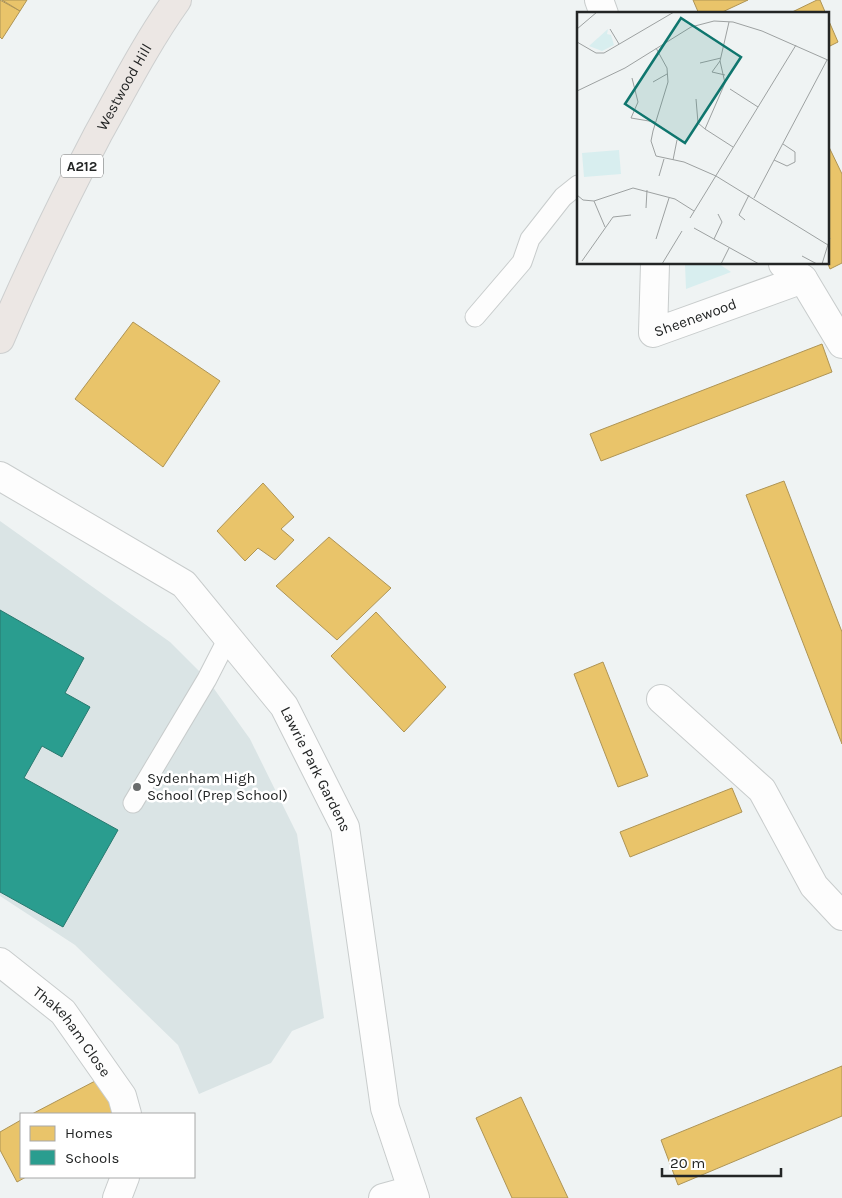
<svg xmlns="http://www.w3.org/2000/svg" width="842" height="1198" font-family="Karla,sans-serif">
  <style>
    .built { fill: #dae4e5 }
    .green { fill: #d8eeef }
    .homes { fill: #e9c46a; stroke: #ae9455 }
    .schools { fill: #2a9d8f; stroke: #28796f }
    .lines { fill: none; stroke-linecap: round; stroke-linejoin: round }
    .service-casing { stroke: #c8cccc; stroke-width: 21 }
    .minor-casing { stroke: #c8cccc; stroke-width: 30 }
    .primary-casing { stroke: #cdcfcf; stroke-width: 30 }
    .service { stroke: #fdfdfd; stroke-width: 19 }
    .minor { stroke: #fdfdfd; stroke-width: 28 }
    .primary { stroke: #ece7e4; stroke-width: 28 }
    .poi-dot { fill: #6a6d6d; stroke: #fff; stroke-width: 2 }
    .labels { text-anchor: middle; stroke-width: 5; stroke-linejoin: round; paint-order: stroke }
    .shield { fill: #fff; stroke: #656666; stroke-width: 1 }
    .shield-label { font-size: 14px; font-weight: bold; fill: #232525 }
    .street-label { font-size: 15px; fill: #232525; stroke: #fff }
    .poi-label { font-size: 15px; fill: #232525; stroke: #fff; text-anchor: start }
    .inset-road { fill: none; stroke: #9da1a1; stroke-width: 1 }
    .view { fill: #0f766e; fill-opacity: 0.15; stroke: #0f766e; stroke-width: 2.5 }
    .inset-edge { fill: none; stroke: #232525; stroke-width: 2.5 }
  </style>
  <rect width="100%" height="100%" fill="#eff3f3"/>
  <path class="built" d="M 0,521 L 170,642 L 207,679 L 250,739 L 297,834 L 324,1018 L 292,1031 L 271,1063 L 199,1094 L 178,1045 L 75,945 L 0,896 Z"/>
  <path class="green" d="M 685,264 L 719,264 L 731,272 L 686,289 Z"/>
  <g class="homes">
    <path d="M 0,0 L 20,11 L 2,39 L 0,37 Z"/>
    <path d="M 2,0 L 27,0 L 20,11 Z"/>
    <path d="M 693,0 L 748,0 L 718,14 L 699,14 Z"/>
    <path d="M 817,0 L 820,0 L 826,14 L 788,14 Z"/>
    <path d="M 828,19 L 838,42 L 828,47 Z"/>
    <path d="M 828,145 L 842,174 L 842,263 L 830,269 L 828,264 Z"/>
    <path d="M 133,322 L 220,381 L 163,467 L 75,399 Z"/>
    <path d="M 822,344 L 832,372 L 601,461 L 590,434 Z"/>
    <path d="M 784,481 L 842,632 L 842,744 L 746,495 Z"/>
    <path d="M 263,483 L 294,517 L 281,529 L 294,540 L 275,560 L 258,548 L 245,561 L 217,531 Z"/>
    <path d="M 329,537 L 391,588 L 337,640 L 276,586 Z"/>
    <path d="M 376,612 L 446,687 L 404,732 L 331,656 Z"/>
    <path d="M 603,662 L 648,776 L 618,787 L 574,674 Z"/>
    <path d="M 732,788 L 742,812 L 630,857 L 620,832 Z"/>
    <path d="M 842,1066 L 842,1116 L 678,1185 L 661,1140 Z"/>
    <path d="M 97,1080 L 116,1114 L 32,1114 Z"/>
    <path d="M 521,1097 L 568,1198 L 512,1198 L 476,1118 Z"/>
    <path d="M 21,1120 L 21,1177 L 26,1177 L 17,1182 L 0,1150 L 0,1132 Z"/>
  </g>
  <path class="schools" d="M 0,610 L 84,658 L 65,693 L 90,707 L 62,757 L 42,746 L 24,778 L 118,830 L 63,927 L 0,892 Z"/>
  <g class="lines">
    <defs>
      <g id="service">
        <path d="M 475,317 L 522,262 L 530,239 L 563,197 L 578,185"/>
        <path d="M 133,803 L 207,679 L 228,638"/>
      </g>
      <g id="minor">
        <path d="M 599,0 L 604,14"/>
        <path id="s1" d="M 655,264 L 653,333 L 803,279"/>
        <path d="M 783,264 L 803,279 L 842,344"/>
        <path id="s2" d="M 0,476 L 184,584 L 284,706 L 345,827 L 385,1108 L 415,1198"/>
        <path d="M 661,699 L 762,790 L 814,886 L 842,916"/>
        <path id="s3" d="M 0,962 L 63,1012 L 122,1096 L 127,1114"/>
        <path d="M 117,1198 L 125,1177"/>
        <path d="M 383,1198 L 412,1190"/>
      </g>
      <g id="primary">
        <path id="s4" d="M 0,339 C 30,269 63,201 98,134 C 123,89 147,42 177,0"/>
      </g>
    </defs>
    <use href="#service" class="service-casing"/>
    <use href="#minor" class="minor-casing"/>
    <use href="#primary" class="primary-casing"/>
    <use href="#service" class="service"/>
    <use href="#minor" class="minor"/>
    <use href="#primary" class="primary"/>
  </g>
  <circle class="poi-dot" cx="137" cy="787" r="5"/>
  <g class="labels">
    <rect class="shield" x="61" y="154.5" width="42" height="23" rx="4"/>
    <g class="shield-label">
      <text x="82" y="171">A212</text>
    </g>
    <g class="street-label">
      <text dy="5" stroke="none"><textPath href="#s4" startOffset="281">Westwood Hill</textPath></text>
      <text dy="5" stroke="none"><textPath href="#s1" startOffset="114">Sheenewood</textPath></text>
      <text dy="5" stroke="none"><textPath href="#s2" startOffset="442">Lawrie Park Gardens</textPath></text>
      <text dy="5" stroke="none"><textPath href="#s3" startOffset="101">Thakeham Close</textPath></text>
    </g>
    <g class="poi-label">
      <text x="147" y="783">Sydenham High<tspan x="147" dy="17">School (Prep School)</tspan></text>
    </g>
  </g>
  <g transform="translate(577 12)">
    <rect width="252" height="252" fill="#eff3f3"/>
    <path d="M 31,17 L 30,22 L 34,23 L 37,33 L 25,39 L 12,34 ZM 42,138 L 44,162 L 7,165 L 5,141 Z" fill="#d8eeef"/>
    <path class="inset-road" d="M 152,10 L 143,49 L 148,71 L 128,117 L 156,135M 0,17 L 20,0M 33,17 L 42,32M 0,30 L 19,41 L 27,41 L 97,0M 79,36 L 90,56 L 91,70 L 76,119 L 74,129 L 79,144 L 107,150 L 139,164 L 251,233M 143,49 L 135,60 L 148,63M 123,51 L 144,46M 55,66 L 61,90 L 54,106 L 78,110M 76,70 L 90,62M 153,77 L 181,95M 0,79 L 48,56 L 114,15 L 137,9 L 156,10 L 185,19 L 253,49M 119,87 L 121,111 L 128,117M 96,148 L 100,128M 197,148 L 210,154 L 218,150 L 218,140 L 206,132M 82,164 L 87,147M 0,183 L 6,188 L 17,189 L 56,176 L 98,187 L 117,199M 177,186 L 250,48M 17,189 L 28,215M 69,196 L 70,178M 113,206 L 219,33M 168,208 L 162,203 L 172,183M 117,216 L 182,252M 79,227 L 92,186M 137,227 L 145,210 L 141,202M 225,244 L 240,252M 5,249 L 36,205 L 54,203M 85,252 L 105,219M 144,252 L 152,236M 245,252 L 253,226"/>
    <path class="view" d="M 104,6 L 164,45 L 108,131 L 48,92 Z"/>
    <rect width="252" height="252" class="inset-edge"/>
  </g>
  <rect x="20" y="1113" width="175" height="65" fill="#ffffff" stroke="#a7a8a8"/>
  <rect x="30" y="1126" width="25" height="15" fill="#e9c46a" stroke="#a7a8a8"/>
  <text x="65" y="1138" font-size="15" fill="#232525">Homes</text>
  <rect x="30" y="1150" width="25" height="15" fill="#2a9d8f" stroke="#a7a8a8"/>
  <text x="65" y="1163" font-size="15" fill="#232525">Schools</text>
  <path d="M662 1168v8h119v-8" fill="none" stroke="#232525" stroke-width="2.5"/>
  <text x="670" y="1168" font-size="15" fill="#232525" stroke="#ffffff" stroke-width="4" paint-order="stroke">20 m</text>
</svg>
